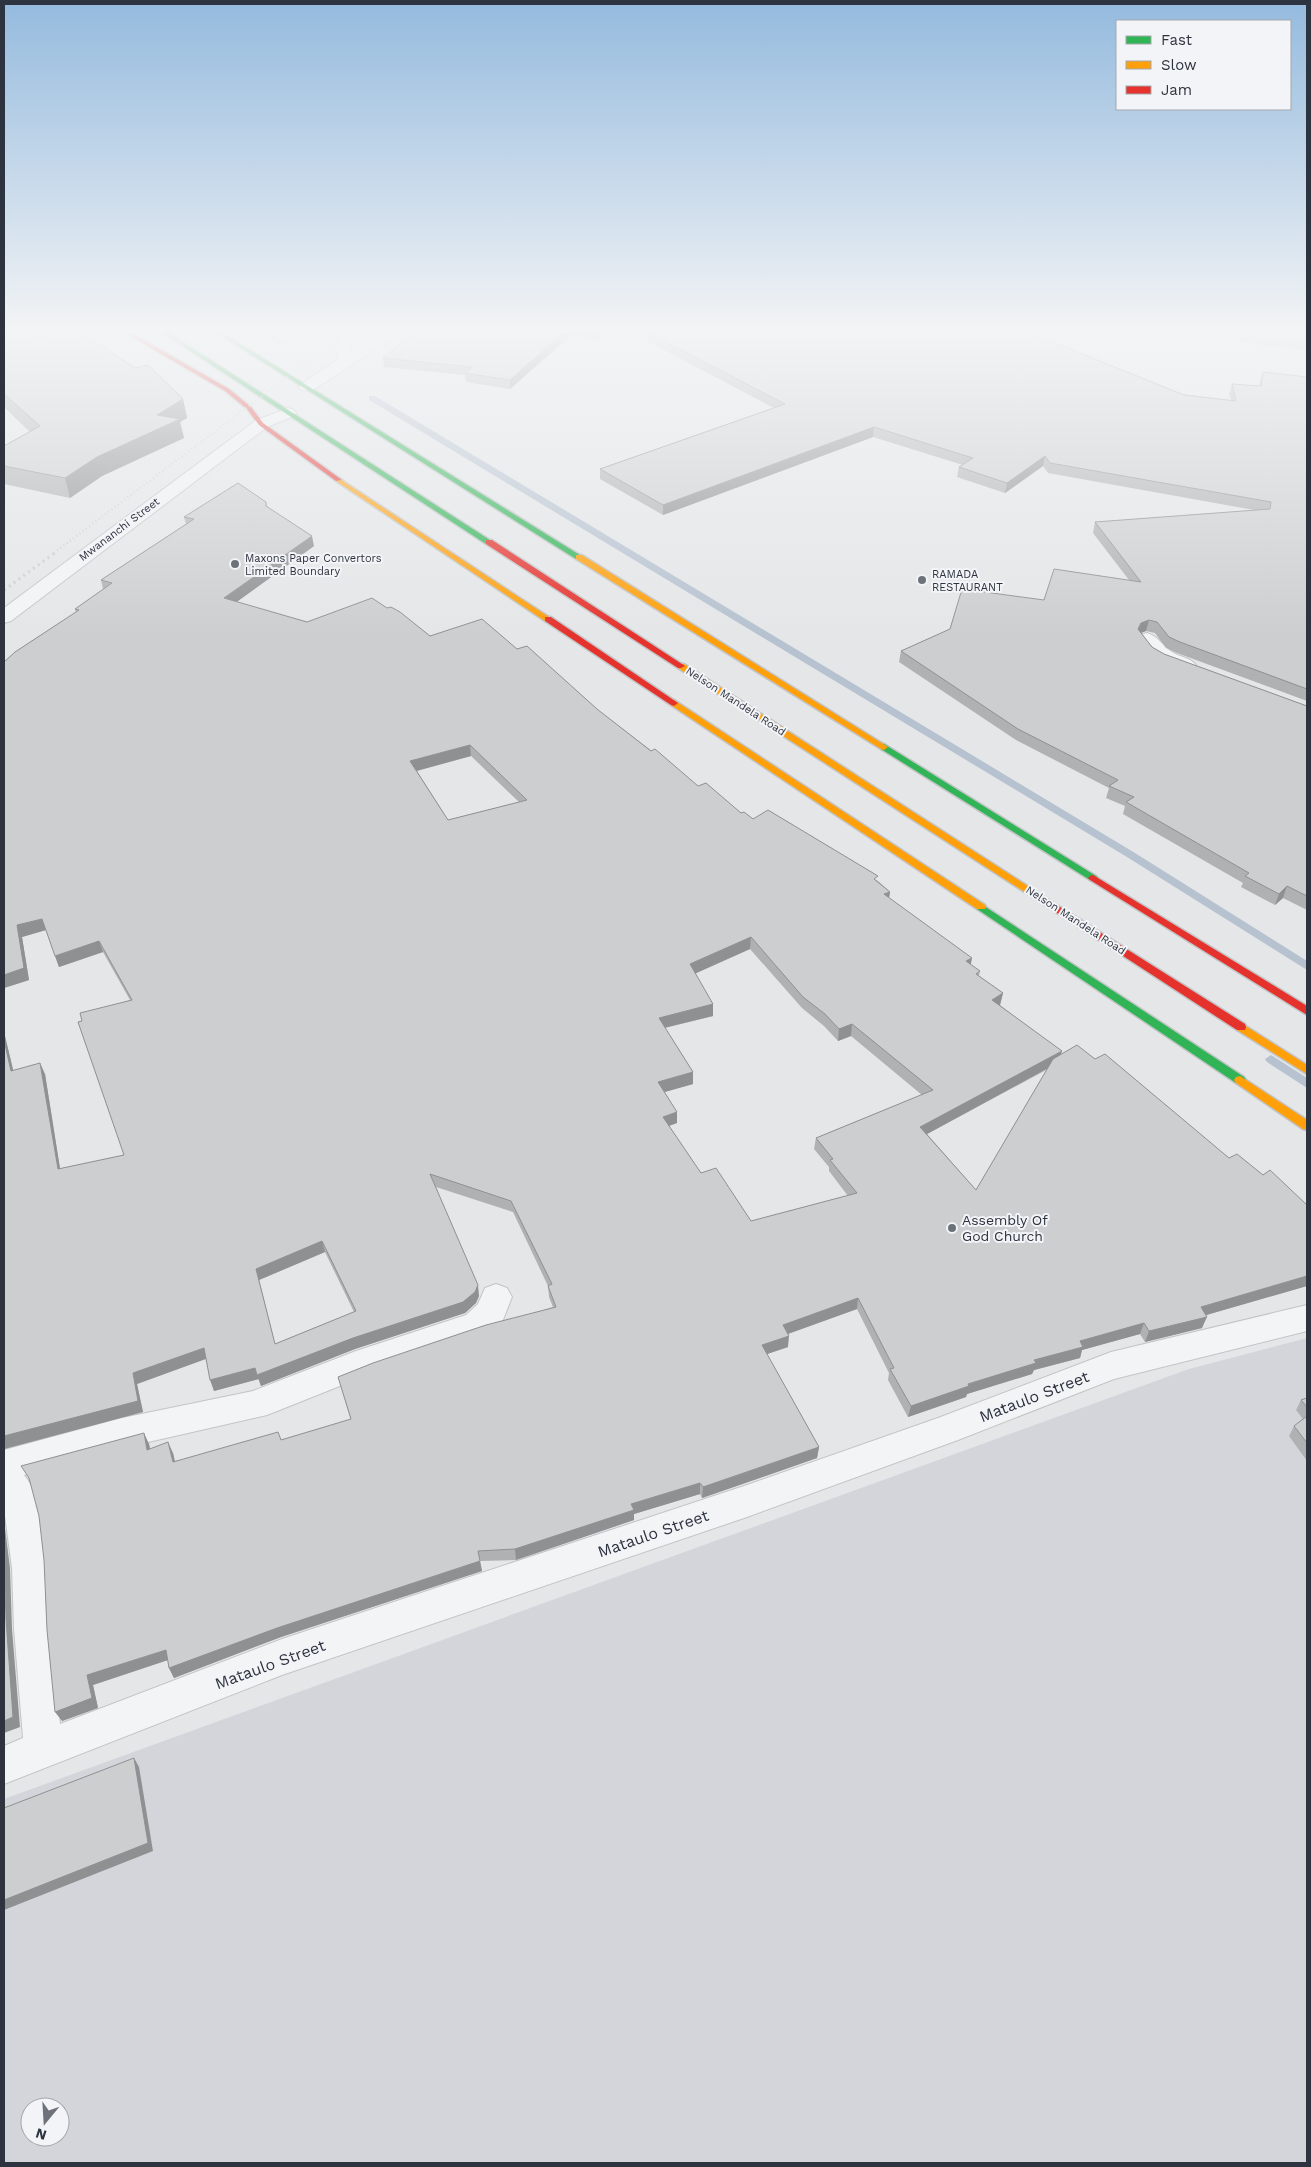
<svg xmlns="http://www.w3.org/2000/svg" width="1311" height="2167" font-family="'Work Sans',sans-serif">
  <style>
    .built { fill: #d3d5db; fill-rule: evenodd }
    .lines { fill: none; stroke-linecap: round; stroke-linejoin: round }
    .stream { fill: #b6c2d0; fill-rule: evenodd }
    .river { fill: #b6c2d0; fill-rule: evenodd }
    .street-casing { stroke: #c2c4c6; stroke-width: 2 }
    .fast-casing { stroke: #c2c4c6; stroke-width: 3 }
    .slow-casing { stroke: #c2c4c6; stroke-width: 3 }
    .jam-casing { stroke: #c2c4c6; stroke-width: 3 }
    .street { fill: #f3f4f5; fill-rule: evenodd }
    .fast { fill: #30b455; fill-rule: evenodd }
    .slow { fill: #ff9f0a; fill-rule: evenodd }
    .jam { fill: #e5322d; fill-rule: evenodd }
    .rail-far1 { stroke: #ccced0; stroke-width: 2.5; stroke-dasharray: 1 3; stroke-linecap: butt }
    .rail { stroke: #ccced0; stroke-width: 3; stroke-dasharray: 2 4; stroke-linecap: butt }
    .wall { fill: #afb1b3; fill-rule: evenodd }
    .shaded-wall { fill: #8f9092 }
    .building { fill: #ccced0; stroke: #8f9092; fill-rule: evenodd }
    .poi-dot { fill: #6d727a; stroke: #f2f4f7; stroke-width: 2 }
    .labels { text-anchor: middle; stroke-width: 4; stroke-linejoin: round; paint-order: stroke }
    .far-street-label { font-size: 11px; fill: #2d333f; stroke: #f2f4f7 }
    .far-poi-label { font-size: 11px; fill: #2d333f; stroke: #f2f4f7; text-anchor: start }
    .poi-label { font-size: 14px; fill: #2d333f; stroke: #f2f4f7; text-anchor: start }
    .near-street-label { font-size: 16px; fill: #2d333f; stroke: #f2f4f7 }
  </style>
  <rect width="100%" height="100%" fill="#e4e6e8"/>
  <path class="built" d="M 1307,1338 L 1307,2163 L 4,2163 L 4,1799 L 1189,1369 ZM 30,2107 L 60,2107 L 60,2137 L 30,2137 Z"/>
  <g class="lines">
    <g class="stream">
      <path d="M 259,332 L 266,332 L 285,344 L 280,345 Z"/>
      <path d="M 369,396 L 375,396 L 1135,853 L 1307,961 L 1307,970 L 1127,857 L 369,400 Z"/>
      <path d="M 1271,1055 L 1307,1078 L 1307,1088 L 1267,1062 L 1265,1059 Z"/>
    </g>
    <path class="river" d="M 1232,332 L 1307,332 L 1307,350 L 1252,344 L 1238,340 Z"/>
    <defs>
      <g id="street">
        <path d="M 347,332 L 362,332 L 349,348 L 351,352 L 385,332 L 402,332 L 313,390 L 301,390 L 299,387 L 301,384 L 339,359 L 334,347 Z"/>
        <path d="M 288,408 L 294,410 L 296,413 L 294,416 L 267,427 L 11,621 L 4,623 L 4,608 L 255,421 Z"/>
        <path d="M 1147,633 C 1158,636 1163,646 1172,652 C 1180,657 1191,658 1196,665 L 1193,669 C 1171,675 1149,656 1137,639 L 1140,635 Z"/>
        <path d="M 496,1284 L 507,1288 L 512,1297 L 503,1320 L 488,1334 L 375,1372 L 267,1415 L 122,1448 L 24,1475 C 51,1508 48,1586 50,1628 C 52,1660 57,1692 60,1724 L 282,1639 L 747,1485 L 938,1418 L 1111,1352 L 1307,1305 L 1307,1331 L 1114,1379 L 958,1440 L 747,1517 L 282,1675 L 4,1784 L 4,1746 L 23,1738 L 14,1629 L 12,1568 L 4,1508 L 4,1450 L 122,1418 L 253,1391 L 356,1351 L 466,1315 L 478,1304 L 485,1288 Z"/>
      </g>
      <g id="fast">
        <path d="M 161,332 L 167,332 L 493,542 L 486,544 Z"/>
        <path d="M 215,332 L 221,332 L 583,557 L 576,559 Z"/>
        <path d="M 884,744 L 1096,876 L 1098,878 L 1093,881 L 1090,880 L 881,749 L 881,745 Z"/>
        <path d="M 981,904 L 1244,1077 L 1246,1080 L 1244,1083 L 1236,1083 L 977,909 L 976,907 L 977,905 Z"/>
      </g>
      <g id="slow">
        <path d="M 336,479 L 340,479 L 552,619 L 545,621 L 336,481 Z"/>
        <path d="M 576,555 L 582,555 L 888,747 L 884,750 L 881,749 L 576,559 Z"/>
        <path d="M 678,664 L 684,664 L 1043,896 L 1038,899 L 1034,898 L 678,668 Z"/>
        <path d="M 674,700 L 985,905 L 986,907 L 985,909 L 977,909 L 671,705 L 671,701 Z"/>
        <path d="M 1241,1023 L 1307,1065 L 1307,1074 L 1237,1030 L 1236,1027 Z"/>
        <path d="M 1240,1076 L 1307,1120 L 1307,1130 L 1303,1129 L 1236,1083 L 1234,1080 L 1236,1077 Z"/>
      </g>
      <g id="jam">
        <path d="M 123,332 L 130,332 L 229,389 L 251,407 L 263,423 L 342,480 L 336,481 L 259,425 L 247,409 L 225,391 Z"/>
        <path d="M 486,540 L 492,540 L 685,666 L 681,668 L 678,668 L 486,544 Z"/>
        <path d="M 545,617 L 551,617 L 678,703 L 674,706 L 671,705 L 545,621 Z"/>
        <path d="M 1093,875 L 1307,1006 L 1307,1015 L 1090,880 L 1088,878 L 1090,876 Z"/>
        <path d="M 1038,893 L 1245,1024 L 1246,1027 L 1245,1030 L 1237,1030 L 1034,898 L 1033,896 Z"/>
      </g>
    </defs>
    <use href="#street" class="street-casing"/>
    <use href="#fast" class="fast-casing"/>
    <use href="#slow" class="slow-casing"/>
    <use href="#jam" class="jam-casing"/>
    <use href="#street" class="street"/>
    <use href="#fast" class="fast"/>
    <use href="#slow" class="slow"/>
    <use href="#jam" class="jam"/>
    <path class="rail-far1" d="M 54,553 L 347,332"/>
    <path class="rail" d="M 4,590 L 56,552"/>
  </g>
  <g class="wall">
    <path d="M 4,332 L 35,338 L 183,399 L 187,418 L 180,422 L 184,438 L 102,476 L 70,498 L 4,484 L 4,446 L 30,432 L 4,407 Z"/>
    <path d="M 415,332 L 607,332 L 598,340 L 570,336 L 510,389 L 466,382 L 465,375 L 384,367 L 383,358 Z"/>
    <path d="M 647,332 L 1231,400 L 1229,394 L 1232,384 L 1259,386 L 1263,372 L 1307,377 L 1307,701 L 1177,653 L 1166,648 L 1155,633 L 1146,631 L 1141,633 L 1152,647 L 1164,654 L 1307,706 L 1307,910 L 1283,898 L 1275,905 L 1241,887 L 1243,883 L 1123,814 L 1125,806 L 1106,798 L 1109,788 L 1016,740 L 899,662 L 901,651 L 1044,600 L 1129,580 L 1093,533 L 1095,522 L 1254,510 L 1048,473 L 1043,466 L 1005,493 L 957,477 L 959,467 L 963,465 L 873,437 L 663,515 L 600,479 L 600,469 L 774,408 L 647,341 Z"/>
    <path d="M 266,502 L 267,506 L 314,546 L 236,602 L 307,622 L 387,608 L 430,636 L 517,649 L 698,786 L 741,813 L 878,881 L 890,892 L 889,898 L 970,965 L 980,971 L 979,976 L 1003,993 L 1000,1005 L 1061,1054 L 1095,1059 L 1229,1158 L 1263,1175 L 1307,1205 L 1307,1286 L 1206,1315 L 1202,1328 L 1145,1342 L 1140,1334 L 1082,1350 L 1080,1358 L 1034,1370 L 1032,1374 L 967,1394 L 966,1397 L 908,1417 L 888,1380 L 889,1373 L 857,1309 L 788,1334 L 788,1347 L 767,1354 L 819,1447 L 817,1458 L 702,1498 L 700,1494 L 634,1514 L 634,1520 L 516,1560 L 480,1561 L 482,1571 L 281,1637 L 174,1678 L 169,1668 L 168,1660 L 93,1685 L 98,1708 L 62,1721 L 149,1444 L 150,1449 L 173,1453 L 175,1461 L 281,1440 L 351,1420 L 338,1377 L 553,1307 L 549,1297 L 548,1286 L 513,1212 L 436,1187 L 479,1296 L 476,1303 L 465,1313 L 355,1349 L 261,1386 L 259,1379 L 214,1391 L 206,1359 L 137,1384 L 143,1412 L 4,1449 L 4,1032 L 13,1070 L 45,1074 L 60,1169 L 124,1155 L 82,1021 L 130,1000 L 103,952 L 59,967 L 46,930 L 22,937 L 29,980 L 4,988 L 4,662 L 76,612 L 75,609 L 103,589 L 101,580 L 186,524 L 184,517 ZM 471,756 L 519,802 L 448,820 L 417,771 ZM 750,949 L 802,1008 L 824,1026 L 838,1041 L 851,1036 L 922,1095 L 816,1138 L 814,1149 L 829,1167 L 829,1171 L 848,1196 L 751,1221 L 701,1173 L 669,1126 L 677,1123 L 677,1112 L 664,1092 L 693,1084 L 693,1072 L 665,1028 L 713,1016 L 695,973 ZM 1048,1069 L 976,1190 L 927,1134 ZM 325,1252 L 354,1312 L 275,1344 L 259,1280 Z"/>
    <path d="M 1307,1398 L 1307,1461 L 1289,1436 L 1294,1426 L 1303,1419 L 1296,1410 L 1301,1400 Z"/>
  </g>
  <g class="shaded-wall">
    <path d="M 564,332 L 570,332 L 570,336 L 510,389 L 510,380 Z"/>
    <path d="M 598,332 L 607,332 L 598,340 Z"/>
    <path d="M 183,399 L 187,418 L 180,422 L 184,438 L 102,476 L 70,498 L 65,478 L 157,415 Z"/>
    <path d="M 874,427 L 873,437 L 663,515 L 663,505 Z"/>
    <path d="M 1045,456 L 1043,466 L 1005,493 L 1007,483 Z"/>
    <path d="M 312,536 L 314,546 L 227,609 L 224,598 Z"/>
    <path d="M 1149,620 L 1146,631 L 1138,634 L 1138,629 L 1141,623 Z"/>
    <path d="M 470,745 L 471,756 L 412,772 L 410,761 Z"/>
    <path d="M 1287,886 L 1283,898 L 1275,905 L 1279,894 Z"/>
    <path d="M 890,892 L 888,903 L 884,894 Z"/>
    <path d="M 42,919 L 46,930 L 22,937 L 29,980 L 4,988 L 4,975 L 17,925 Z"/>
    <path d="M 751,937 L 750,949 L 690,976 L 690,964 Z"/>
    <path d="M 99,941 L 103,952 L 59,967 L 55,956 Z"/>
    <path d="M 972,958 L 970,969 L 966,961 Z"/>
    <path d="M 1003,993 L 1000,1005 L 989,1011 L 992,1000 Z"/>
    <path d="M 713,1004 L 713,1016 L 659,1029 L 659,1018 Z"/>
    <path d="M 852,1024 L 851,1036 L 838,1041 L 839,1029 Z"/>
    <path d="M 4,1032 L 16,1082 L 11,1071 L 4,1040 Z"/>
    <path d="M 1062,1051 L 1059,1062 L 918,1139 L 920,1127 Z"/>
    <path d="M 40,1063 L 45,1074 L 62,1181 L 58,1169 Z"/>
    <path d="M 693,1072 L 693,1084 L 658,1094 L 658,1082 Z"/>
    <path d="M 677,1112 L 677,1123 L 663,1128 L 663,1117 Z"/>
    <path d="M 322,1241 L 325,1252 L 259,1280 L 278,1355 L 256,1269 Z"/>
    <path d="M 1307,1276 L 1307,1286 L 1196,1318 L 1201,1307 Z"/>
    <path d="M 478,1285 L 479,1296 L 476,1303 L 465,1313 L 355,1349 L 261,1386 L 257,1375 Z"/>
    <path d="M 858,1298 L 857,1309 L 782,1336 L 783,1325 Z"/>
    <path d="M 1207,1317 L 1202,1328 L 1145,1342 L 1149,1331 Z"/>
    <path d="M 1144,1323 L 1140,1334 L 1082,1350 L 1080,1358 L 1034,1370 L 1032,1374 L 967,1394 L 966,1397 L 908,1417 L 911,1406 L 1034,1360 L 1080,1341 Z"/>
    <path d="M 789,1336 L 788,1347 L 761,1356 L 762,1345 Z"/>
    <path d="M 204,1348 L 208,1358 L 137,1384 L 143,1412 L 4,1449 L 4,1436 L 133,1373 Z"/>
    <path d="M 255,1368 L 259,1379 L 214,1391 L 210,1380 Z"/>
    <path d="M 144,1433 L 149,1444 L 152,1460 L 147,1450 Z"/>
    <path d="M 168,1442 L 173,1453 L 177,1472 L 173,1462 Z"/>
    <path d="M 819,1447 L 817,1458 L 702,1498 L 703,1487 Z"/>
    <path d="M 700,1483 L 700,1494 L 634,1514 L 634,1520 L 516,1560 L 515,1549 L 631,1504 Z"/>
    <path d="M 4,1520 L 10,1568 L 12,1629 L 20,1727 L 4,1733 L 6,1619 L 4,1560 Z"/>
    <path d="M 480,1561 L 482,1571 L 281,1637 L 174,1678 L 169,1668 L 277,1628 Z"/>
    <path d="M 166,1650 L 171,1659 L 93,1685 L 98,1708 L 62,1721 L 55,1712 L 87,1675 Z"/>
    <path d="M 134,1758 L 139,1767 L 153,1851 L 4,1910 L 4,1900 Z"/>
  </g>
  <g class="building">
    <path d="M 4,332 L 26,332 L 35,338 L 62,332 L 80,332 L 135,368 L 148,365 L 183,399 L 157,415 L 180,419 L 97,457 L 65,478 L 4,466 L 4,446 L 40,426 L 4,394 Z"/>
    <path d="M 415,332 L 564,332 L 510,380 L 465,373 L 472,367 L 383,358 Z"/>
    <path d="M 647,332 L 1028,332 L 1184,395 L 1236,401 L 1232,384 L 1261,386 L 1263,372 L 1307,377 L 1307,689 L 1180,642 L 1169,637 L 1157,622 L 1149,620 L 1141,623 L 1138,629 L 1152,647 L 1164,654 L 1307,706 L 1307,896 L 1287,886 L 1279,894 L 1245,876 L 1249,873 L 1126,802 L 1134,797 L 1109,786 L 1118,780 L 1018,729 L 901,651 L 950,629 L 962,589 L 1044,600 L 1054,569 L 1141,582 L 1095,522 L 1270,509 L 1271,502 L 1050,463 L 1045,456 L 1007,483 L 959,467 L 973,458 L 874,427 L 663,505 L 600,469 L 785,404 Z"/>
    <path d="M 238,483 L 266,502 L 266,506 L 312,536 L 224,598 L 307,622 L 372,598 L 387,608 L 391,607 L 400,612 L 430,636 L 482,619 L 517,649 L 527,646 L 597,709 L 651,751 L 655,749 L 698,786 L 706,783 L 741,813 L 744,812 L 753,819 L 768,810 L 878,876 L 874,879 L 890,892 L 884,894 L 972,958 L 966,961 L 980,971 L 976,974 L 1003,993 L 992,1000 L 1062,1051 L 920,1127 L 976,1190 L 1053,1059 L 1077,1045 L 1095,1059 L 1105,1054 L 1229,1158 L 1237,1154 L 1263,1175 L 1270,1170 L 1307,1205 L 1307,1276 L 1201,1307 L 1207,1317 L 1149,1331 L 1144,1323 L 1080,1341 L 1083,1347 L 1034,1360 L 1036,1363 L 968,1384 L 969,1386 L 911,1406 L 890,1369 L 894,1368 L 858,1298 L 783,1325 L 789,1336 L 762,1345 L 819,1447 L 703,1487 L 700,1483 L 631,1504 L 634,1510 L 515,1549 L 478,1551 L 480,1561 L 277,1628 L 169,1668 L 166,1650 L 87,1675 L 92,1698 L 55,1712 L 47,1630 L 44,1560 L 39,1516 L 29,1478 L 21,1466 L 144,1433 L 147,1450 L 168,1442 L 173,1462 L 278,1432 L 281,1440 L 351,1419 L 338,1377 L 373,1363 L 486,1325 L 556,1307 L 548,1286 L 552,1284 L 511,1201 L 430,1174 L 478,1285 L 475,1292 L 463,1302 L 353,1338 L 257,1375 L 255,1368 L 210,1380 L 204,1348 L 133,1373 L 138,1401 L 4,1436 L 4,1040 L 11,1071 L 40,1063 L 58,1169 L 124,1155 L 78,1022 L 82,1021 L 80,1013 L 132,1000 L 99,941 L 55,956 L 42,919 L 17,925 L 24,968 L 4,975 L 4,662 L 15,652 L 79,610 L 75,609 L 112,583 L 101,580 L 194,519 L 184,517 ZM 470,745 L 527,800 L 448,820 L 410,761 ZM 751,937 L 803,997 L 825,1014 L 839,1029 L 852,1024 L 933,1090 L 816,1138 L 833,1159 L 830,1160 L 857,1193 L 751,1221 L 716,1168 L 701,1173 L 663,1117 L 677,1112 L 658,1082 L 693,1072 L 659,1018 L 713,1004 L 690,964 ZM 322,1241 L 356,1311 L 275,1344 L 256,1269 Z"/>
    <path d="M 1307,1398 L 1307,1407 L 1301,1400 Z"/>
    <path d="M 1307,1416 L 1307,1443 L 1294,1426 Z"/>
    <path d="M 4,1560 L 6,1619 L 13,1717 L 4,1721 Z"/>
    <path d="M 134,1758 L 148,1843 L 4,1900 L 4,1808 Z"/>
  </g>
  <linearGradient id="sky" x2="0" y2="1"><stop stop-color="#94bade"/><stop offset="0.52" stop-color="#f3f4f5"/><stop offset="1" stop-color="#f3f4f5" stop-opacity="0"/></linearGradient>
  <rect width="1311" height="635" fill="url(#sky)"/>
  <g class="poi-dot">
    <circle cx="235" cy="564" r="5"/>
    <circle cx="922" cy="580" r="5"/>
    <circle cx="952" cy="1228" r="5"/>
  </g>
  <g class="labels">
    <g class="far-street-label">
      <text transform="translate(119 529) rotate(-37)" y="4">Mwananchi Street</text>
      <text transform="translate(736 701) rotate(33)" y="4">Nelson Mandela Road</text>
      <text transform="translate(1076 920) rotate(33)" y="4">Nelson Mandela Road</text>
    </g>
    <g class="far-poi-label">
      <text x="245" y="562">Maxons Paper Convertors<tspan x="245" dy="13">Limited Boundary</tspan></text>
      <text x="932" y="578">RAMADA<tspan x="932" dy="13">RESTAURANT</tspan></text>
    </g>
    <g class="poi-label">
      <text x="962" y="1225">Assembly Of<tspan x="962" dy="16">God Church</tspan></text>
    </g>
    <g class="near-street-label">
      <text transform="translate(1034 1396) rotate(-21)" y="6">Mataulo Street</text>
      <text transform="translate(653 1533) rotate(-19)" y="6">Mataulo Street</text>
      <text transform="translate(270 1664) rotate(-20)" y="6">Mataulo Street</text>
    </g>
  </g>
  <rect width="1311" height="2167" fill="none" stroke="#2d333f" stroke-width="10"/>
  <rect x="1116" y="20" width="175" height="90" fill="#f2f4f7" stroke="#a3a7ad"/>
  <rect x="1126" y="36" width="25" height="8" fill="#30b455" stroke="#a3a7ad"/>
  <text x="1161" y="45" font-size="15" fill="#2d333f">Fast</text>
  <rect x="1126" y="61" width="25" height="8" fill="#ff9f0a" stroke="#a3a7ad"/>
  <text x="1161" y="70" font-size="15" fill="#2d333f">Slow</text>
  <rect x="1126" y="86" width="25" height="8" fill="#e5322d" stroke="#a3a7ad"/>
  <text x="1161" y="95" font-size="15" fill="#2d333f">Jam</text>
  <g transform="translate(45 2122) rotate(198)"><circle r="24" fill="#f2f4f7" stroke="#a3a7ad"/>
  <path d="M0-4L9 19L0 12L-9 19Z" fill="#6d727a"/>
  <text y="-8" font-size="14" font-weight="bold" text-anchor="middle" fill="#2d333f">N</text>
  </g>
</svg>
